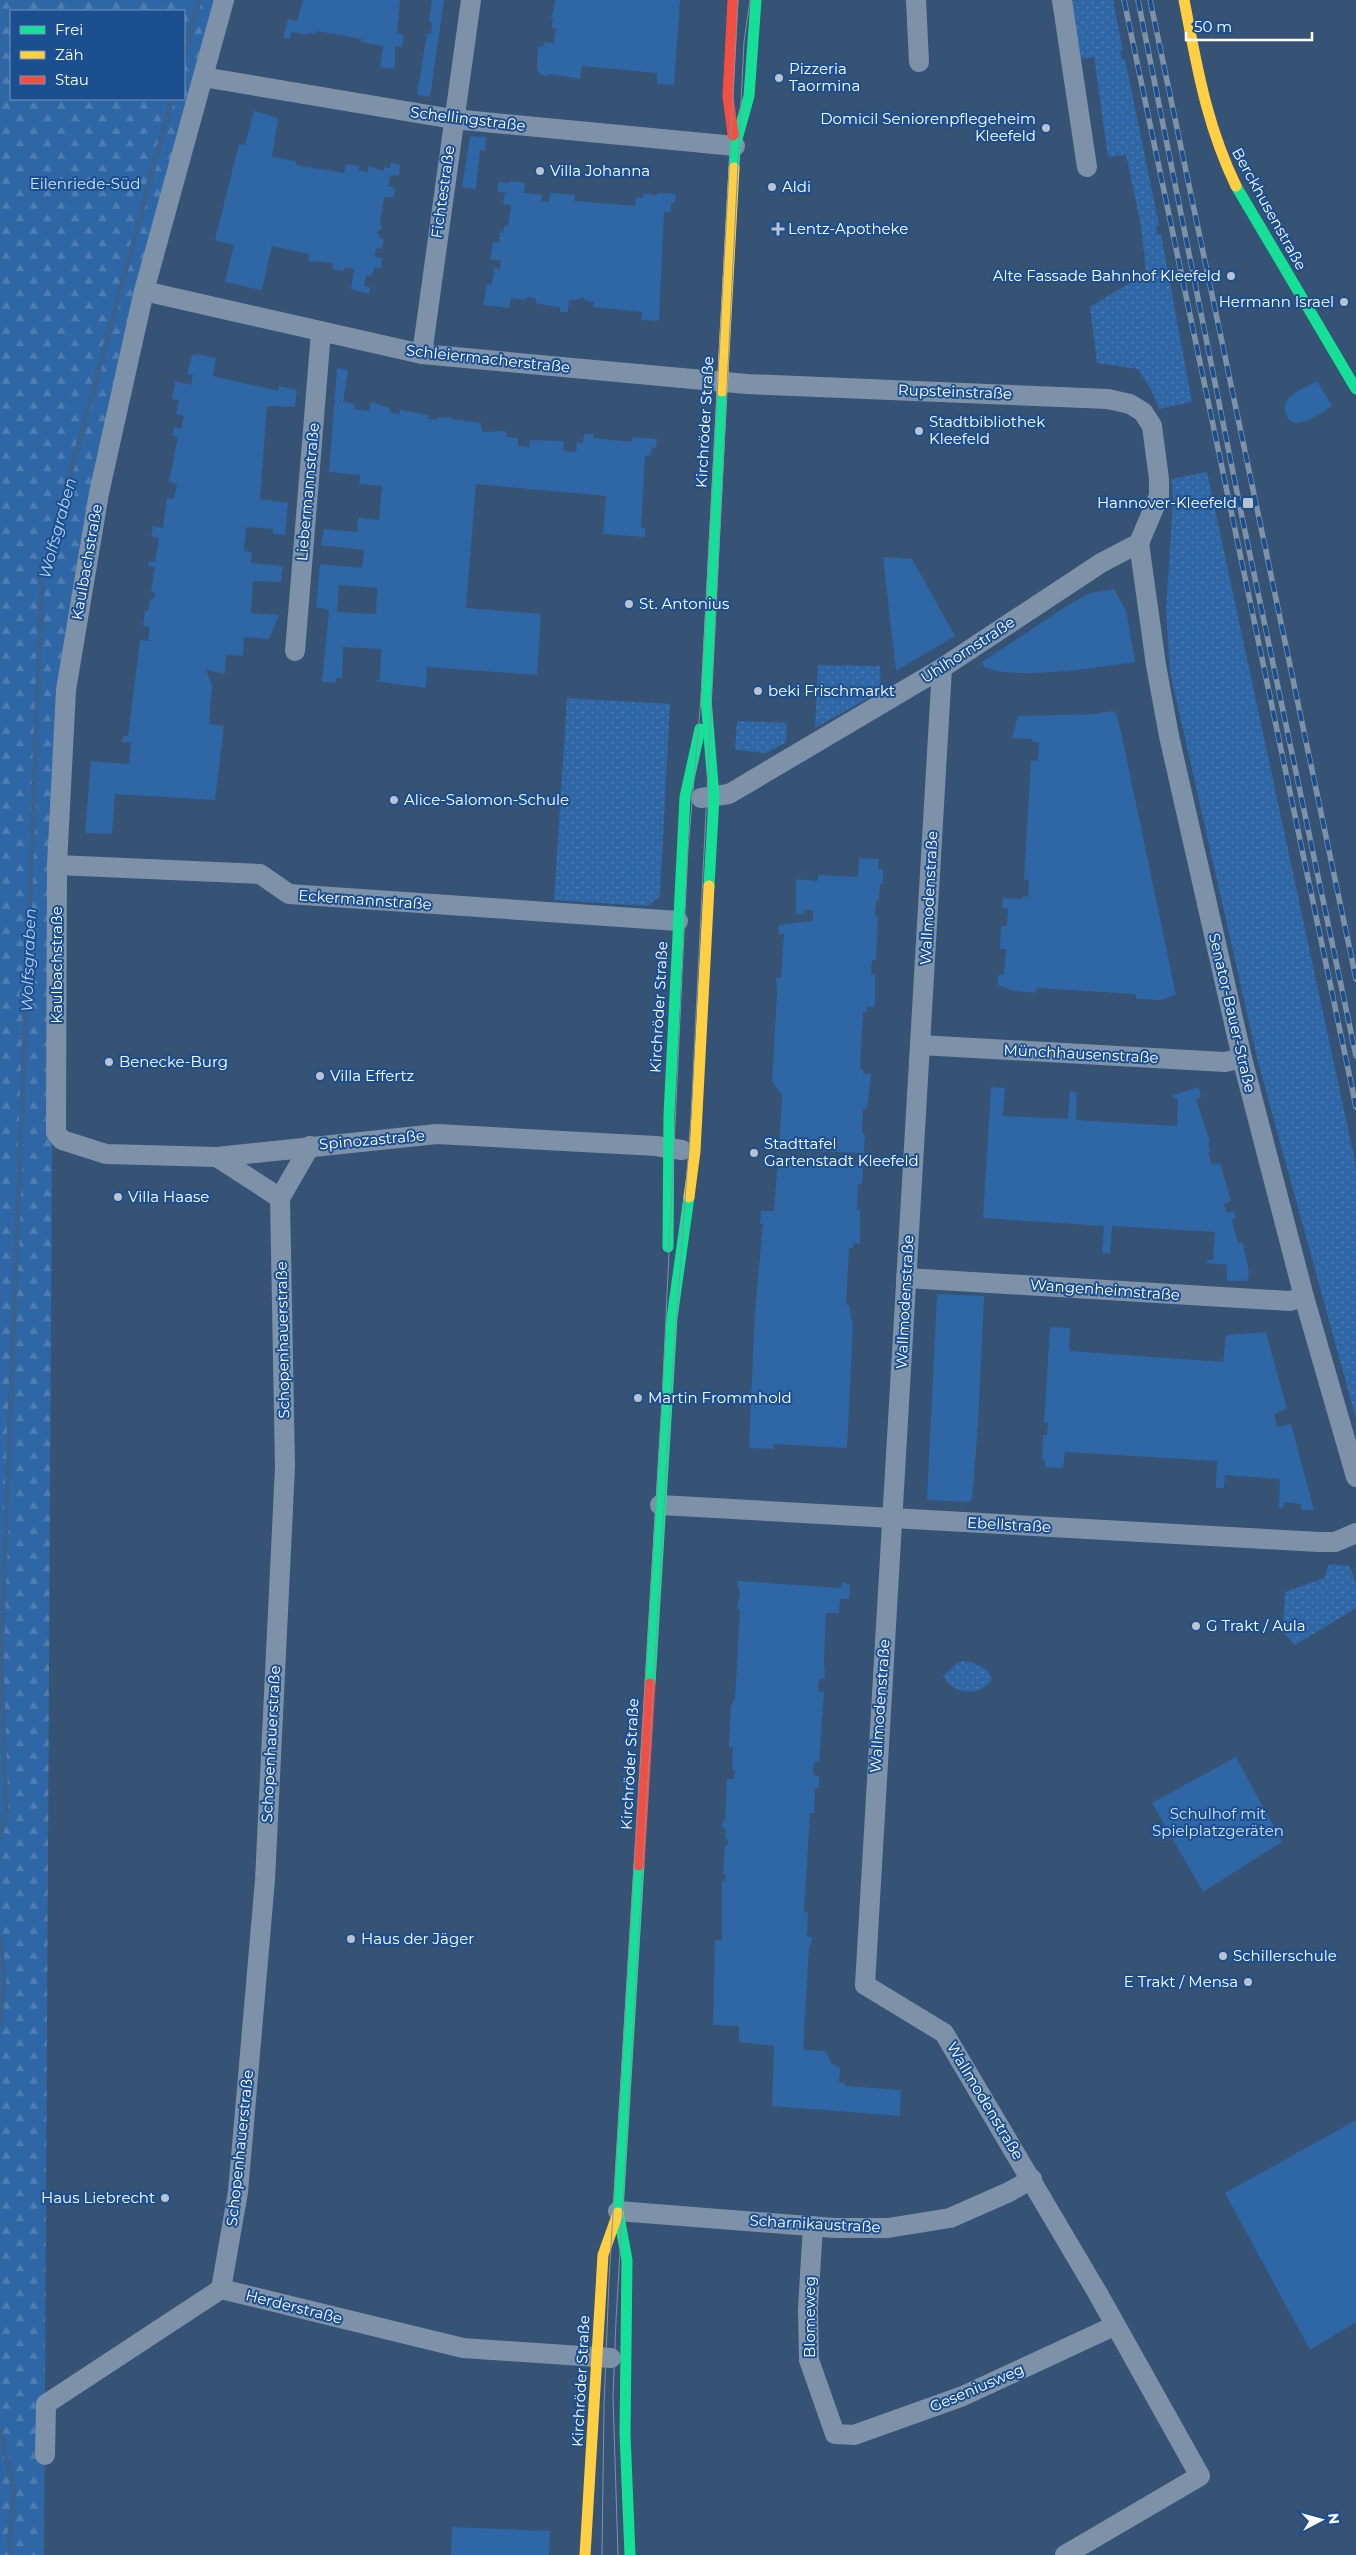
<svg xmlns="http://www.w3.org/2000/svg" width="1356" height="2555" font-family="Montserrat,sans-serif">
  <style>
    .grass { fill: url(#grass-dots) }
    .forest { fill: url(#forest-firs); fill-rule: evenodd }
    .green { fill: #2f66a5; fill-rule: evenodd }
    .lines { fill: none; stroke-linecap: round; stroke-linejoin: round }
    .stream { stroke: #3b618d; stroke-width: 5 }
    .street { stroke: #7d92a8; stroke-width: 20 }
    .fast { stroke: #16e098; stroke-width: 11 }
    .slow { stroke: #ffcf43; stroke-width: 11 }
    .jam { stroke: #f24e42; stroke-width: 11 }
    .tram { stroke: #7e92a7; stroke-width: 1 }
    .rail-casing { stroke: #7e92a7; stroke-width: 5.5 }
    .rail { stroke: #1b4f8f; stroke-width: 4; stroke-dasharray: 11; stroke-linecap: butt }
    .poi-dot { fill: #b9c2ce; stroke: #1b4f8f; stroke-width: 2 }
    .labels { text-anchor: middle; stroke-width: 4; stroke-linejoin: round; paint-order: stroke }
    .poi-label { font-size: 15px; fill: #fff; stroke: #1b4f8f; text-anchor: start }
    .street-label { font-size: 15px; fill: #fff; stroke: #1b4f8f }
    .park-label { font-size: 15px; fill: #cfe3fa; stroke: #1b4f8f }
    .water-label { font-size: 16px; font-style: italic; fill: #b5d3f5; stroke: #1b4f8f }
  </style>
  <defs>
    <pattern id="grass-dots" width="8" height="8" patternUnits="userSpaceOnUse" patternTransform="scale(1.25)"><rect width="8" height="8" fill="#2f66a5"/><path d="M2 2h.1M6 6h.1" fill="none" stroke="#4e7db2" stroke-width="1.8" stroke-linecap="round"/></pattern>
    <pattern id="forest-firs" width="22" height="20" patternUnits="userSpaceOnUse" patternTransform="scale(1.25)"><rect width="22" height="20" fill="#2f66a5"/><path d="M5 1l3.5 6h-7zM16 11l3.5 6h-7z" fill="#4e7db2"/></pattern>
  </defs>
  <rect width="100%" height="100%" fill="#365274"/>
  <g class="grass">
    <path d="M 1081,0 L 1113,0 L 1123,50 L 1120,51 L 1122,59 L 1125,59 L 1159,225 L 1156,226 L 1157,234 L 1161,234 L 1192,402 L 1159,409 L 1152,392 L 1138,369 L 1097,363 L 1090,307 L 1146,273 L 1141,226 L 1126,155 L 1108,157 L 1094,57 L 1071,60 L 1062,2 Z"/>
    <path d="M 1207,472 L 1356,1166 L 1356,1419 L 1258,1062 L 1170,672 L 1166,610 L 1173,502 L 1172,479 Z"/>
    <path d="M 818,665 L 880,666 L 881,691 L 815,728 Z"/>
    <path d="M 567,698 L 670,704 L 660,896 L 648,906 L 554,900 Z"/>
    <path d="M 737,721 L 787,723 L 786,742 L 767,753 L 735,750 Z"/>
    <path d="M 1329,1564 L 1349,1566 L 1356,1582 L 1356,1608 L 1295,1645 L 1283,1632 L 1285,1592 L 1324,1578 Z"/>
    <path d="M 964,1661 C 976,1663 988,1667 992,1679 C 980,1698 953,1695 943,1676 L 957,1663 Z"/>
  </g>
  <path class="forest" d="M 0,0 L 224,0 L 144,291 L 66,690 L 57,865 L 52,1151 L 44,2555 L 0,2555 ZM 11,11 L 184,11 L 184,99 L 11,99 Z"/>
  <g class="green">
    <path d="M 303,0 L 400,0 L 397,33 L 404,35 L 402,47 L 395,46 L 395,69 L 380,67 L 383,46 L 361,42 L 362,39 L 316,31 L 316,34 L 307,33 L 307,35 L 291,32 L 290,39 L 283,38 L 288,19 L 297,21 Z"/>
    <path d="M 432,0 L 444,0 L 430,97 L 417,95 L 427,34 L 431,33 L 432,24 L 429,21 Z"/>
    <path d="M 553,0 L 680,0 L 674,85 L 657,84 L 657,73 L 582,66 L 580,79 L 549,74 L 548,76 L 541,75 L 537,69 L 538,47 L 543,47 L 544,42 L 554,43 L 556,29 L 552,28 L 553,20 L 551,19 L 556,1 Z"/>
    <path d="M 254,111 L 278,118 L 272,157 L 296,161 L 296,165 L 344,173 L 346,164 L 359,166 L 358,170 L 368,172 L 369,166 L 383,171 L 384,167 L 390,168 L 391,163 L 399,164 L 400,167 L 399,176 L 390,175 L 388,186 L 396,188 L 394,197 L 384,197 L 380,225 L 383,228 L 377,232 L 381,239 L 384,239 L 382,249 L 376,248 L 375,257 L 382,258 L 381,268 L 374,267 L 372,276 L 366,275 L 364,286 L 370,287 L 369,294 L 351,289 L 354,269 L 345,267 L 344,271 L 332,269 L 333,263 L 308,261 L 309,254 L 272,246 L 262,290 L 225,282 L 234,245 L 215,240 L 239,144 L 245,145 Z"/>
    <path d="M 470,136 L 486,137 L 485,150 L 480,150 L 476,189 L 462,187 Z"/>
    <path d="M 510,181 L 525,183 L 524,193 L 542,195 L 541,201 L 549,202 L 550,193 L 575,195 L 574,201 L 635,206 L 636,198 L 643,198 L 643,193 L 657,196 L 657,193 L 676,194 L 675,203 L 671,203 L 671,212 L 664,212 L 659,321 L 641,320 L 642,312 L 593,307 L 594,302 L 587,301 L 582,297 L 577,300 L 569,300 L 568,312 L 560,312 L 560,307 L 537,304 L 535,298 L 528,297 L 524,300 L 511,298 L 509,308 L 483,305 L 487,284 L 492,285 L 494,268 L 500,269 L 501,261 L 490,259 L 493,242 L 499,243 L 500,232 L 503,233 L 504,226 L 508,226 L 511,205 L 503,204 L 505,193 L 497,191 L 499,182 L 509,183 Z"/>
    <path d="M 197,354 L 216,358 L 213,376 L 278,391 L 279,386 L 297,390 L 295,407 L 267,406 L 260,499 L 288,503 L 285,535 L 273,534 L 273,529 L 246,527 L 244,551 L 252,552 L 251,563 L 283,566 L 281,582 L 253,581 L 251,613 L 279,615 L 269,639 L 244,637 L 243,656 L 226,655 L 225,674 L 206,670 L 212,685 L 209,724 L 224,726 L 215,800 L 115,794 L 112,834 L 85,833 L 91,761 L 129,764 L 131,743 L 122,742 L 123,736 L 128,736 L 140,640 L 148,641 L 150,627 L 143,626 L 145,611 L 148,611 L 150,599 L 154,599 L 156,593 L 151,592 L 155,567 L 148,566 L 149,561 L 155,562 L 159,538 L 151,536 L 153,526 L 163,528 L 167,498 L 174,499 L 177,484 L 169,482 L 178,437 L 172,436 L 174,427 L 181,429 L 184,416 L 176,414 L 179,400 L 172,399 L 175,381 L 191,385 L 193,375 L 187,374 L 192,355 L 197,356 Z"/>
    <path d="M 337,368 L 348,370 L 343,402 L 354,404 L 354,409 L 369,411 L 371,402 L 390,408 L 389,412 L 399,414 L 400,410 L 428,415 L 428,419 L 437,420 L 438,417 L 447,418 L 448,416 L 452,419 L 481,423 L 482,432 L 506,431 L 506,437 L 518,438 L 518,446 L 529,447 L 530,440 L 564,441 L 563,451 L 576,452 L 577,442 L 583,443 L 584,434 L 593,434 L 593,438 L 632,442 L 633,437 L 657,439 L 656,448 L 652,447 L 651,455 L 645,456 L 641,527 L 645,528 L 645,537 L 603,534 L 606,496 L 476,484 L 466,608 L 541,614 L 537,675 L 427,667 L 426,688 L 374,681 L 380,679 L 381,649 L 343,647 L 342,678 L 336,678 L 336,683 L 322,682 L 329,610 L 316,607 L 320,564 L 362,568 L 364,550 L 321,545 L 324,529 L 357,532 L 358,518 L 379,520 L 382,486 L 359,484 L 360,475 L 329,472 ZM 339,585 L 377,588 L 376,614 L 337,612 Z"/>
    <path d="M 1317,381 L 1332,406 C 1321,413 1293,435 1286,414 C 1284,409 1284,404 1288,399 C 1293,392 1309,386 1317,381 Z"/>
    <path d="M 883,557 L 912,559 L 955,636 L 896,671 Z"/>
    <path d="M 1114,589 L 1126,611 L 1135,662 C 1100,667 1014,681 984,667 L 982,662 L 1068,605 L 1090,593 Z"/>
    <path d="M 1113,711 L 1117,715 L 1124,746 L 1176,995 L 1160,1000 L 1136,999 L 1136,994 L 1037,988 L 1036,993 L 1013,991 L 998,985 L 998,975 L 1004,975 L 1006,949 L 1000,949 L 1001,926 L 1007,926 L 1008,909 L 1002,908 L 1003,898 L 1022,899 L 1023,896 L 1028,897 L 1029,880 L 1024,879 L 1031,760 L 1038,761 L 1039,742 L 1033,742 L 1032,739 L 1012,738 L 1018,716 L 1094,714 Z"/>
    <path d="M 859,858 L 879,859 L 878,869 L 883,869 L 883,884 L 880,884 L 879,901 L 876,901 L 875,916 L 878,917 L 876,960 L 872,960 L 871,974 L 875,974 L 875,1007 L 867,1007 L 867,1012 L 863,1012 L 860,1069 L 863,1070 L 864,1074 L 871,1074 L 867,1108 L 863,1109 L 862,1133 L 865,1134 L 864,1153 L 779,1150 L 782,1096 L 772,1081 L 777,993 L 776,978 L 781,978 L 784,934 L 779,934 L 779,925 L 813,921 L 813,910 L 804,910 L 804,914 L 796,914 L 796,879 L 818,881 L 818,875 L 858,877 Z"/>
    <path d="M 991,1087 L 1005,1088 L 1003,1116 L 1068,1119 L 1070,1091 L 1077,1093 L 1076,1120 L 1177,1126 L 1178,1099 L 1173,1098 L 1173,1095 L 1199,1087 L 1201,1097 L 1196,1099 L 1210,1142 L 1208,1143 L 1210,1151 L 1208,1152 L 1212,1165 L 1220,1163 L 1231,1201 L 1224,1204 L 1227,1213 L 1234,1211 L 1236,1218 L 1232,1220 L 1238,1243 L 1243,1243 L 1249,1273 L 1247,1281 L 1227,1281 L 1227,1265 L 1207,1263 L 1207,1260 L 1213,1260 L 1215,1232 L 1112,1226 L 1110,1254 L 1102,1253 L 1104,1226 L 983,1218 Z"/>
    <path d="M 778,1158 L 863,1165 L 862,1184 L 858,1184 L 857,1210 L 860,1210 L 860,1244 L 853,1243 L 853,1248 L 849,1248 L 846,1305 L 849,1305 L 853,1327 L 847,1448 L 773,1444 L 773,1449 L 749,1448 L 755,1311 L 763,1224 L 760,1224 L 761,1211 L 774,1211 Z"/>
    <path d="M 937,1294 L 984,1296 L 978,1425 L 972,1499 L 969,1502 L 927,1500 Z"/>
    <path d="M 1050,1327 L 1070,1328 L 1069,1351 L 1223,1362 L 1226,1335 L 1266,1332 L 1287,1409 L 1274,1414 L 1277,1427 L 1291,1424 L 1314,1510 L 1301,1510 L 1301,1504 L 1284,1502 L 1283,1508 L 1279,1508 L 1280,1479 L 1225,1475 L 1224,1488 L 1216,1488 L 1217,1461 L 1065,1452 L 1063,1468 L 1045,1467 L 1045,1460 L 1042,1459 L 1043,1435 L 1047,1435 L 1048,1423 L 1044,1423 Z"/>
    <path d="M 737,1581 L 841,1588 L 842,1582 L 850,1585 L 849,1599 L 840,1599 L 839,1613 L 826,1613 L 824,1658 L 825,1679 L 819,1679 L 818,1691 L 824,1692 L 819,1762 L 814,1762 L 813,1775 L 819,1776 L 819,1788 L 815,1788 L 814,1813 L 810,1813 L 804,1912 L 808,1913 L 807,1937 L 812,1937 L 811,1945 L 809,1946 L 803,2050 L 826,2051 L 831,2063 L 840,2068 L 839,2082 L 845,2083 L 845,2086 L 901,2090 L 900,2116 L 772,2106 L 774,2046 L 739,2042 L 739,2026 L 713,2025 L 715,1940 L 722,1940 L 722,1881 L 725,1881 L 726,1875 L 723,1874 L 725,1845 L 728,1845 L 728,1839 L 725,1839 L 726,1829 L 722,1828 L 723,1821 L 725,1821 L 727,1779 L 734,1779 L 735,1770 L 732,1770 L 733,1747 L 729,1747 L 731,1706 L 735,1698 L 740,1610 L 737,1609 L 740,1593 Z"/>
    <path d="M 1236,1757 L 1282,1842 L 1203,1892 L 1152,1803 Z"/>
    <path d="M 1356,2120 L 1356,2322 L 1310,2350 L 1225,2193 Z"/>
    <path d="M 452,2527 L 550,2531 L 549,2555 L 451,2555 Z"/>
  </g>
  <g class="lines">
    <g class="stream">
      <path d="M 184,56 L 199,0"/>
      <path d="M 0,1838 L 6,1809 L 1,1658 L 42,579 L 172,99"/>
      <path d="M 0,1938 L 4,1980 L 0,2024"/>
      <path d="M 0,2430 L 14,2492 L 10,2535 L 11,2555"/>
    </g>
    <g class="street">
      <path d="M 224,0 L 144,291 L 99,493 L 66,690 L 57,865 L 56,1133 L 62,1140 L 106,1154 L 217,1157 L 437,1134 L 656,1146 L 682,1150"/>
      <path d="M 916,0 L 919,62"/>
      <path d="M 1062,0 L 1087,167"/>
      <path d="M 203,77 L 453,119 L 735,146"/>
      <path d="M 144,291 L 422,354 L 747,384 L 1108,399 L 1130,404 L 1143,412 L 1152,426 L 1159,479 L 1159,496 L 1139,543 L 1101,563 L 942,668 L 729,794 L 701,798"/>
      <path d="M 422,354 L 471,0"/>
      <path d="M 1139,543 L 1156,665 L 1169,736 L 1242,1058 L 1304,1297 L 1356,1477"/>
      <path d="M 295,651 L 321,332"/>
      <path d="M 942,668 L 865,1985 L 944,2033 L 1097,2292 L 1200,2476 L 1065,2555"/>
      <path d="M 57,865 L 260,874 L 289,894 L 678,921"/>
      <path d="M 920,1045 L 1225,1062 L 1242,1058"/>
      <path d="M 217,1157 L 280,1198"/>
      <path d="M 906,1278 L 1290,1301 L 1304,1297"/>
      <path d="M 660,1505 L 1319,1542 L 1335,1542 L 1356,1533"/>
      <path d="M 618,2211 L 835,2228 L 888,2228 L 950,2218 L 1009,2192 L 1032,2179"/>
      <path d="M 813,2226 L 808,2308 L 809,2360 L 835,2434 L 854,2435 L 963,2396 L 1114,2326"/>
      <path d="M 221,2289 L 238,2192 L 265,1880 L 285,1467 L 280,1198 L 310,1146"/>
      <path d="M 45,2455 L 46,2404 L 221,2289 L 463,2348 L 611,2358"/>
    </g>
    <g class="fast">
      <path d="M 734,168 L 735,146 L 749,96 L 756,0"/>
      <path d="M 1236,186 L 1356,389"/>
      <path d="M 709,886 L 714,797 L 706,699 L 722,391"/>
      <path d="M 668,1247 L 669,1115 L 685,797 L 700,729"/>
      <path d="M 650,1684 L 672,1318 L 689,1197"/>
      <path d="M 630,2555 L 625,2434 L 627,2260 L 618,2211 L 639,1865"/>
    </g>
    <g class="slow">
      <path d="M 1184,0 C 1197,66 1206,124 1236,186"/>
      <path d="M 722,391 L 734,168"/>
      <path d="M 689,1197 L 695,1151 L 709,886"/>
      <path d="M 585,2555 L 603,2255 L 618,2213"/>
    </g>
    <g class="jam">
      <path d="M 733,0 L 728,96 L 733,135"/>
      <path d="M 639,1865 L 650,1684"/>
    </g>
    <g class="tram">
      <path d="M 602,2555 L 604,2406 L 609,2280 L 661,1422 L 688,849 L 701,698 L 738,0"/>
      <path d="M 618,2555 L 613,2397 L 616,2320 L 669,1422 L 691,1116 L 744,42 L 750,0"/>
    </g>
    <defs>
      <g id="rail">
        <path d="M 1124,0 L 1356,1107"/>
        <path d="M 1138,0 L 1242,517 L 1356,1056"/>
        <path d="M 1150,0 L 1356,979"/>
      </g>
    </defs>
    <use href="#rail" class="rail-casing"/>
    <use href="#rail" class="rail"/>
  </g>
  <g class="poi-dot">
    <circle cx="779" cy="78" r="5"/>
    <circle cx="1046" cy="128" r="5"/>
    <circle cx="540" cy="171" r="5"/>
    <circle cx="772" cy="187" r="5"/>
    <path d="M775.5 221.5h5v5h5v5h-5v5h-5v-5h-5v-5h5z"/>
    <circle cx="1231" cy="276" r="5"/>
    <circle cx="1344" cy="302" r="5"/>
    <circle cx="919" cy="431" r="5"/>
    <rect x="1242" y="497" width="12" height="12" rx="2.5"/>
    <circle cx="629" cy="604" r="5"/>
    <circle cx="758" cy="691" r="5"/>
    <circle cx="394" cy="800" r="5"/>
    <circle cx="109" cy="1062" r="5"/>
    <circle cx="320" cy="1076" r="5"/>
    <circle cx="754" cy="1153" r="5"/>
    <circle cx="118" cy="1197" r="5"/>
    <circle cx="638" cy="1398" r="5"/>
    <circle cx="1196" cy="1626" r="5"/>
    <circle cx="351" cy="1939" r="5"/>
    <circle cx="1223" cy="1956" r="5"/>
    <circle cx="1248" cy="1982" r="5"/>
    <circle cx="165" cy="2198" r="5"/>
  </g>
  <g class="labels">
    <g class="poi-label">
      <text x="789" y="74">Pizzeria<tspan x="789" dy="17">Taormina</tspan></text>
      <text x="1036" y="124" text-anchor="end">Domicil Seniorenpflegeheim<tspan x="1036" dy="17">Kleefeld</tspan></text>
      <text x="550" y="176">Villa Johanna</text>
      <text x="782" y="192">Aldi</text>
      <text x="788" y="234">Lentz-Apotheke</text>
      <text x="1221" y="281" text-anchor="end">Alte Fassade Bahnhof Kleefeld</text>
      <text x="1334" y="307" text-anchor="end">Hermann Israel</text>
      <text x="929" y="427">Stadtbibliothek<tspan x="929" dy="17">Kleefeld</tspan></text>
      <text x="1237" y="508" text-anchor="end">Hannover-Kleefeld</text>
      <text x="639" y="609">St. Antonius</text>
      <text x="768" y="696">beki Frischmarkt</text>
      <text x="404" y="805">Alice-Salomon-Schule</text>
      <text x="119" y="1067">Benecke-Burg</text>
      <text x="330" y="1081">Villa Effertz</text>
      <text x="764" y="1149">Stadttafel<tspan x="764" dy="17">Gartenstadt Kleefeld</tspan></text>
      <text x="128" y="1202">Villa Haase</text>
      <text x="648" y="1403">Martin Frommhold</text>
      <text x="1206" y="1631">G Trakt / Aula</text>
      <text x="361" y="1944">Haus der Jäger</text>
      <text x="1233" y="1961">Schillerschule</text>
      <text x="1238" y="1987" text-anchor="end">E Trakt / Mensa</text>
      <text x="155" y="2203" text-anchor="end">Haus Liebrecht</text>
    </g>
    <g class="street-label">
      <text transform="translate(468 119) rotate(7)" y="5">Schellingstraße</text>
      <text transform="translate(443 192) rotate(-82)" y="5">Fichtestraße</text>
      <text transform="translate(1269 209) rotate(61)" y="5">Berckhusenstraße</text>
      <text transform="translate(488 359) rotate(6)" y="5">Schleiermacherstraße</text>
      <text transform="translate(955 392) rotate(2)" y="5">Rupsteinstraße</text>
      <text transform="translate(705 422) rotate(-87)" y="5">Kirchröder Straße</text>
      <text transform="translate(308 492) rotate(-85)" y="5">Liebermannstraße</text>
      <text transform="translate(87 562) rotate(-80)" y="5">Kaulbachstraße</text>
      <text transform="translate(968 650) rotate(-33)" y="5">Uhlhornstraße</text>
      <text transform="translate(929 898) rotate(-87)" y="5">Wallmodenstraße</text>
      <text transform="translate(365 900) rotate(4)" y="5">Eckermannstraße</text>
      <text transform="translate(57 965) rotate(-90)" y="5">Kaulbachstraße</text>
      <text transform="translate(659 1007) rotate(-87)" y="5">Kirchröder Straße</text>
      <text transform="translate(1232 1013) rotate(77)" y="5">Senator-Bauer-Straße</text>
      <text transform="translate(1081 1054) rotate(3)" y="5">Münchhausenstraße</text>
      <text transform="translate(372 1140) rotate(-5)" y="5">Spinozastraße</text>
      <text transform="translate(1105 1290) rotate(4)" y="5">Wangenheimstraße</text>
      <text transform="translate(905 1302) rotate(-87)" y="5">Wallmodenstraße</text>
      <text transform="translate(283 1340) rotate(-91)" y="5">Schopenhauerstraße</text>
      <text transform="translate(1009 1525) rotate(3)" y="5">Ebellstraße</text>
      <text transform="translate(880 1706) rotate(-86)" y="5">Wallmodenstraße</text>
      <text transform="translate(271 1744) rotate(-87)" y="5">Schopenhauerstraße</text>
      <text transform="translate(630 1764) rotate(-87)" y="5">Kirchröder Straße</text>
      <text transform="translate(985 2101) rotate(59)" y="5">Wallmodenstraße</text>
      <text transform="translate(240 2148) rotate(-84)" y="5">Schopenhauerstraße</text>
      <text transform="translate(815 2224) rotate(3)" y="5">Scharnikaustraße</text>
      <text transform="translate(294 2307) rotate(14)" y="5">Herderstraße</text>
      <text transform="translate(810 2317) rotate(-90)" y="5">Blomeweg</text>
      <text transform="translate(581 2381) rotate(-87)" y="5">Kirchröder Straße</text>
      <text transform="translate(977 2388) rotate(-23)" y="5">Geseniusweg</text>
    </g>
    <g class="park-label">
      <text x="85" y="189">Eilenriede-Süd</text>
      <text x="1218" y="1819">Schulhof mit<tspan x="1218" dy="17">Spielplatzgeräten</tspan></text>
    </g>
    <g class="water-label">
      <text transform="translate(57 528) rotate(-75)" y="6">Wolfsgraben</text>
      <text transform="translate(28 960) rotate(-88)" y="6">Wolfsgraben</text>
    </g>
  </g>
  <rect x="10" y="10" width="175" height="90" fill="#1b4f8f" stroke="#7695bc"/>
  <rect x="20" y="26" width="25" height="8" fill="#16e098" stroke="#7695bc"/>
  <text x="55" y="35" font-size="15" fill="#ffffff">Frei</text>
  <rect x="20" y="51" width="25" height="8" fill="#ffcf43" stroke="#7695bc"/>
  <text x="55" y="60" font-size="15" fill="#ffffff">Zäh</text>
  <rect x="20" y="76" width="25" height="8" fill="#f24e42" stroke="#7695bc"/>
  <text x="55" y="85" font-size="15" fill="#ffffff">Stau</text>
  <g transform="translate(1321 2520) rotate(84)" stroke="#1b4f8f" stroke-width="4" paint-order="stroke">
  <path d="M0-4L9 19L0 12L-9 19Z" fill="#ffffff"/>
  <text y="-8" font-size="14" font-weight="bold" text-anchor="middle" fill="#ffffff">N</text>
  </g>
  <path d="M1186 32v8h126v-8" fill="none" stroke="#ffffff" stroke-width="2.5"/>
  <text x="1194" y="32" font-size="15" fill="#ffffff" stroke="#1b4f8f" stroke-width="4" paint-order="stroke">50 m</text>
</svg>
